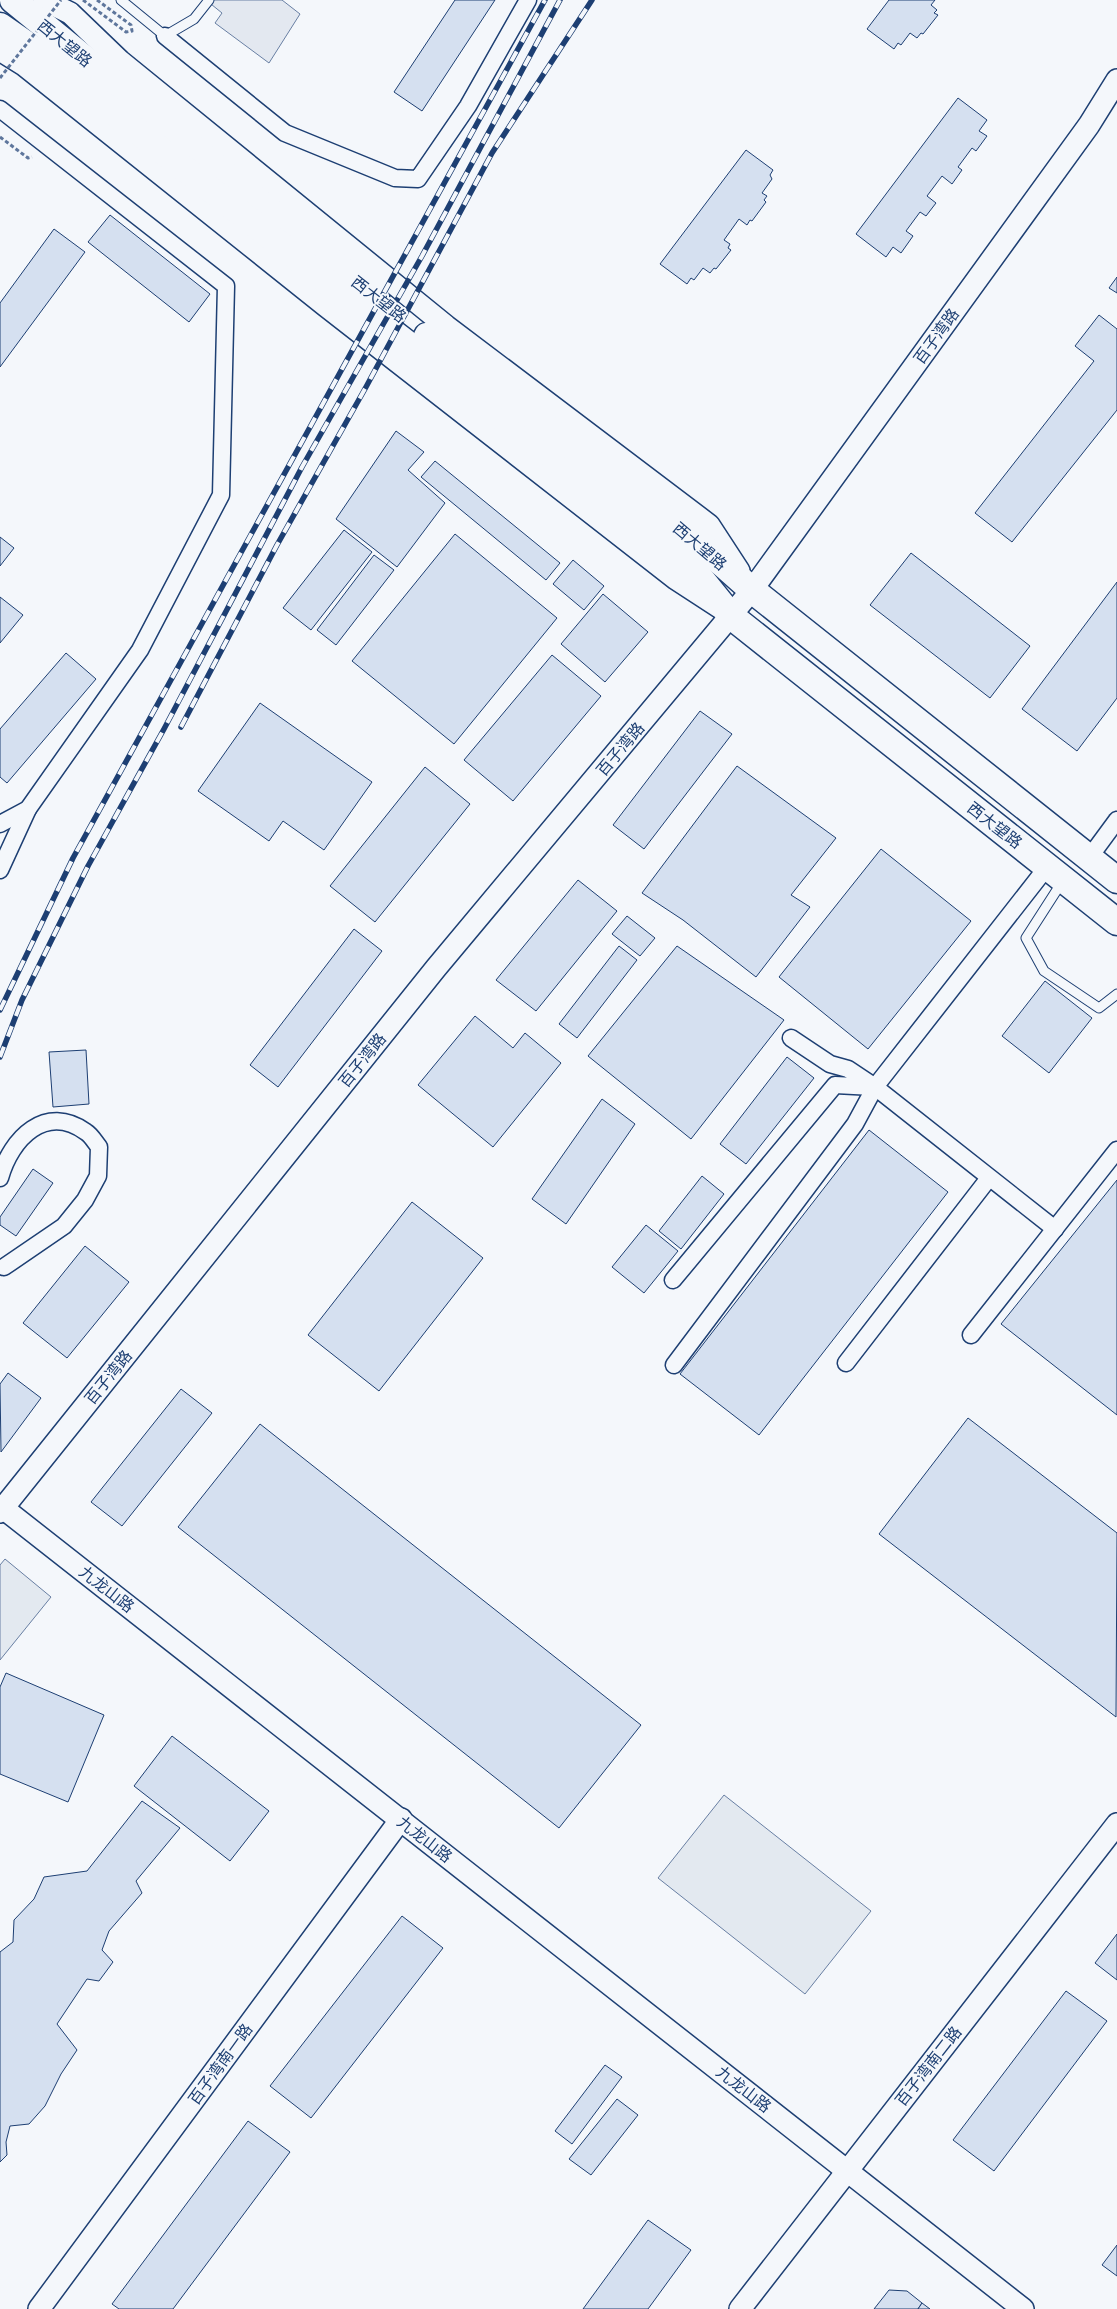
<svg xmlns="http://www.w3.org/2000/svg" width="1117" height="2309" font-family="'Varela Round','Noto Sans SC',sans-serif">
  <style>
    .green { fill: #e3e9f0; stroke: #687fa3 }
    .parking { fill: #e3e8f0; stroke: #687fa3 }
    .building { fill: #d5e0f0; stroke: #1d3f73 }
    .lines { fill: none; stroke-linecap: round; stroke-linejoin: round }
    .service-casing { stroke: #1d3f73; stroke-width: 11 }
    .minor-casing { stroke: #1d3f73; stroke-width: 19 }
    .tertiary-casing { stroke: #1d3f73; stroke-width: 24 }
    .primary-casing { stroke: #1d3f73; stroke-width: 29 }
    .path { stroke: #5e769c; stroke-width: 3; stroke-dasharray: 4 2.5; stroke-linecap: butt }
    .service { stroke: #f4f7fb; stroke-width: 9 }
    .minor { stroke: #f4f7fb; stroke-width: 16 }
    .tertiary { stroke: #f4f7fb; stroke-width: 21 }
    .primary { stroke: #f4f7fb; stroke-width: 26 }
    .rail-casing { stroke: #1d3f73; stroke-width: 5.5 }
    .rail { stroke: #f4f7fb; stroke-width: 4; stroke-dasharray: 11; stroke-linecap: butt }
    .path-bridge { stroke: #5e769c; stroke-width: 3; stroke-dasharray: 4 2.5; stroke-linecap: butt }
    .labels { text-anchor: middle; stroke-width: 4; stroke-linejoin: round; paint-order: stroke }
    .street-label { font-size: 16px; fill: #1d3f73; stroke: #f4f7fb }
  </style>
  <rect width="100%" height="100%" fill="#f4f7fb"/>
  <g class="green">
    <path d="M 5,1559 L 51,1597 L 0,1660 L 0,1565 Z"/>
    <path d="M 724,1795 L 871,1911 L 805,1994 L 658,1878 Z"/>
  </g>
  <path class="parking" d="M 206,0 L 282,0 L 300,14 L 269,63 L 215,23 L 222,13 Z"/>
  <g class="building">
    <path d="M 455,0 L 495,0 L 422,111 L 394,92 Z"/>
    <path d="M 889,0 L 935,0 L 931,5 L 937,10 L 934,13 L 938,15 L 923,34 L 921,33 L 917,38 L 910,33 L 901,45 L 898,43 L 894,49 L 867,29 Z"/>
    <path d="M 958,98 L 987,120 L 979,131 L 987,136 L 976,151 L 972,148 L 958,167 L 962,170 L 952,184 L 942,176 L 927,196 L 936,203 L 926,216 L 920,212 L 906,231 L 913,236 L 901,253 L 893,247 L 886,257 L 856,234 Z"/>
    <path d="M 746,150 L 773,170 L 770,175 L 772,179 L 762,193 L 767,196 L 764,200 L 766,202 L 752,221 L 750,220 L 747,225 L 739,219 L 724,240 L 730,244 L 728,248 L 731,250 L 716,269 L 714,268 L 710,273 L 703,268 L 694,280 L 691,278 L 687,284 L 660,264 Z"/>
    <path d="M 110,215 L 210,294 L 189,322 L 88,242 Z"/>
    <path d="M 54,229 L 85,252 L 0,367 L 0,303 Z"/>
    <path d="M 1117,277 L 1117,293 L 1109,288 Z"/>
    <path d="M 1099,315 L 1117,329 L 1117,410 L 1012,542 L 975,513 L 1094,361 L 1075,346 Z"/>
    <path d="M 396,431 L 424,452 L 408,470 L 445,503 L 397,567 L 336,519 Z"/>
    <path d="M 435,461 L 560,563 L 546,580 L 421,477 Z"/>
    <path d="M 344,530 L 372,552 L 311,630 L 283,608 Z"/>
    <path d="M 455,534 L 557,618 L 454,744 L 352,661 Z"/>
    <path d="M 0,537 L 14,548 L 0,566 Z"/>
    <path d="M 911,553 L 1030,646 L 990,698 L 870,605 Z"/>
    <path d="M 374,555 L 394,570 L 336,645 L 317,630 Z"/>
    <path d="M 573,560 L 604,586 L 584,610 L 553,584 Z"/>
    <path d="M 1117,582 L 1117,698 L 1077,751 L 1022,709 Z"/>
    <path d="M 603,594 L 648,632 L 605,682 L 561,644 Z"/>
    <path d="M 0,597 L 23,615 L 0,643 Z"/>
    <path d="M 66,653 L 96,679 L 7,783 L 0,777 L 0,729 Z"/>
    <path d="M 552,655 L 601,696 L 513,801 L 464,760 Z"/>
    <path d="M 260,703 L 372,782 L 324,850 L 283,821 L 269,841 L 198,791 Z"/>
    <path d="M 700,711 L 732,734 L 644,849 L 613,825 Z"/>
    <path d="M 737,766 L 836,838 L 791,895 L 810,907 L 756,977 L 683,920 L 642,893 Z"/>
    <path d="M 425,767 L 470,804 L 375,922 L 330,886 Z"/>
    <path d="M 881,849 L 971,921 L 868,1049 L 779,977 Z"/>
    <path d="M 578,880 L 617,911 L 536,1011 L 496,980 Z"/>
    <path d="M 627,916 L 655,938 L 640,956 L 612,934 Z"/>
    <path d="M 354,929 L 382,951 L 278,1087 L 250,1065 Z"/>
    <path d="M 619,946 L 637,960 L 577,1038 L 559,1024 Z"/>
    <path d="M 677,946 L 784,1020 L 691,1139 L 588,1056 Z"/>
    <path d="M 1045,981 L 1092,1018 L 1049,1073 L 1002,1036 Z"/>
    <path d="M 475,1016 L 513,1048 L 525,1033 L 561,1063 L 493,1147 L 418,1085 Z"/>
    <path d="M 86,1050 L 89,1104 L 53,1107 L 49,1052 Z"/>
    <path d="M 787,1057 L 814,1078 L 746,1164 L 720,1144 Z"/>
    <path d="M 602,1099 L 635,1124 L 566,1224 L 532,1199 Z"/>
    <path d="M 869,1130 L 948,1192 L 759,1435 L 680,1374 Z"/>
    <path d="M 33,1169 L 53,1183 L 16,1236 L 0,1225 L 0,1217 Z"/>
    <path d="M 702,1176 L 724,1194 L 681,1249 L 659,1231 Z"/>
    <path d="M 1117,1180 L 1117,1415 L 1001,1324 Z"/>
    <path d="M 412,1202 L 483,1258 L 379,1391 L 308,1335 Z"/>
    <path d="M 646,1225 L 678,1251 L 644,1293 L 612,1267 Z"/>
    <path d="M 85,1246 L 129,1282 L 67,1358 L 23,1323 Z"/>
    <path d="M 8,1373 L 41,1398 L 1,1452 L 0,1384 Z"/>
    <path d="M 181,1389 L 212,1413 L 122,1526 L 91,1502 Z"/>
    <path d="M 968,1418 L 1117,1533 L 1116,1717 L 879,1534 Z"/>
    <path d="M 260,1424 L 641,1725 L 559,1828 L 178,1527 Z"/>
    <path d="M 6,1673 L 104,1715 L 68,1802 L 0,1774 L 0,1687 Z"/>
    <path d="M 172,1736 L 269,1811 L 230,1861 L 134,1786 Z"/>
    <path d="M 142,1801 L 180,1828 L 136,1881 L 142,1893 L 109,1931 L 102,1950 L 113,1962 L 99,1981 L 87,1979 L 57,2024 L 77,2050 L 61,2074 L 45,2106 L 29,2124 L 10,2126 L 6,2142 L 7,2155 L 0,2162 L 0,1952 L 13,1942 L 14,1920 L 34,1899 L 44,1877 L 87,1871 Z"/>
    <path d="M 402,1916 L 443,1948 L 311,2118 L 270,2086 Z"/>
    <path d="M 1117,1934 L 1117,1980 L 1095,1963 Z"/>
    <path d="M 1066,1991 L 1107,2021 L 994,2171 L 953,2140 Z"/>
    <path d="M 605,2065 L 622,2077 L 572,2144 L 555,2131 Z"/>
    <path d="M 617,2099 L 638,2115 L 591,2175 L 569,2159 Z"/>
    <path d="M 248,2121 L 290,2152 L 173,2309 L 119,2309 L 112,2304 Z"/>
    <path d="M 648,2220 L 691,2250 L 648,2309 L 583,2309 Z"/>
    <path d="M 1117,2245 L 1117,2276 L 1102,2265 Z"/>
    <path d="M 889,2290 L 907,2291 L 922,2303 L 918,2309 L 874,2309 Z"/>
    <path d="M 922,2303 L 930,2309 L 918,2309 Z"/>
  </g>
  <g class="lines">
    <defs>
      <g id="service">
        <path d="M 121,0 L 165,36 L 194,19 L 209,0"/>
        <path d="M 1062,882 L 1026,938 L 1044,971 L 1099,1008 L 1117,994"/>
      </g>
      <g id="minor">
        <path d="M 165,36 L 285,133 L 395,178 L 418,179 L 468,106 L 528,0"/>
        <path d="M 0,109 L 226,286 L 221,495 L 140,650 L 28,809 L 0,824"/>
        <path d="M 1089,858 L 1117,820"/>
        <path d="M 0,870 L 28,809"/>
        <path d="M 791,1038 L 830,1064 L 848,1069 L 875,1087 L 1055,1229"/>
        <path d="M 0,1178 C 11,1138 46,1103 86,1132 C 91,1135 95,1142 99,1147 L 98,1176 L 85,1200 L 64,1226 L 4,1267"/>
        <path d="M 673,1280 L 835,1085 L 873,1087"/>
        <path d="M 971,1335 L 1117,1150"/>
        <path d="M 846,1363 L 989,1178"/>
        <path d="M 674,1365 L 855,1124 L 875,1087 L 1047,867"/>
      </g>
      <g id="tertiary">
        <path d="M 44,0 L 70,13 L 120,61 L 446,326 L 709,525 L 739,571"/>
        <path d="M 0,50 L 24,65 L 326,306 L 676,579 L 719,607"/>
        <path d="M 3,1508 L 1023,2309"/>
        <path d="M 0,1512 L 436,968 L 752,590 L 1089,125 L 1117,80"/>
        <path d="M 39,2309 L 401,1819"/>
        <path d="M 740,2309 L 1117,1824"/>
      </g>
      <g id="primary">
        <path d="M 13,0 L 376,297"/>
        <path d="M 0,26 L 36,51 L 339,291 L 685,559 L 731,616 L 1117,922"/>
        <path d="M 427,336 L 699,543 L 752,590 L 1117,880"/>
      </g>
    </defs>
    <use href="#service" class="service-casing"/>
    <use href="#minor" class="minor-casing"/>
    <use href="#tertiary" class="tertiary-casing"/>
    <use href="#primary" class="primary-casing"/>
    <path class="path" d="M 0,137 L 28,158 L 32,157"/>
    <use href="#service" class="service"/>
    <use href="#minor" class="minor"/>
    <use href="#tertiary" class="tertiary"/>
    <use href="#primary" class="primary"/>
    <defs>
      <g id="rail">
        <path d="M 181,727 L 277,545 L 366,387 L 492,153 L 592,0"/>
        <path d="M 0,1010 L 73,858 L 545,0"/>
        <path d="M 0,1057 L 22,1000 L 88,866 L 164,729 L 302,467 L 422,256 L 560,0"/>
      </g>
    </defs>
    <use href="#rail" class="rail-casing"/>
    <use href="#rail" class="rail"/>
    <g class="path-bridge">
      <path d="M 83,0 L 126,32 L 132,31 L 131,25 L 97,0"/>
      <path d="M 0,78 L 61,0"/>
    </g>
  </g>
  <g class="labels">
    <g class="street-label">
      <text transform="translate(65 43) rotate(39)" y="6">西大望路</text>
      <text transform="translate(379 299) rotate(38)" y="6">西大望路</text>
      <text transform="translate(936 336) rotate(-54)" y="6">百子湾路</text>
      <text transform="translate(700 546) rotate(40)" y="6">西大望路</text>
      <text transform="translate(620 749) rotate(-50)" y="6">百子湾路</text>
      <text transform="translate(995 825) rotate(38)" y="6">西大望路</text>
      <text transform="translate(362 1060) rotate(-51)" y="6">百子湾路</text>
      <text transform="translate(108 1377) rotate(-51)" y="6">百子湾路</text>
      <text transform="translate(107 1589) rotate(38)" y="6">九龙山路</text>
      <text transform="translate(425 1839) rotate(38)" y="6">九龙山路</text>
      <text transform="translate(220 2064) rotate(-54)" y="6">百子湾南一路</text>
      <text transform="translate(928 2066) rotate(-52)" y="6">百子湾南二路</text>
      <text transform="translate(744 2089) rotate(38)" y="6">九龙山路</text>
    </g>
  </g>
</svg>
